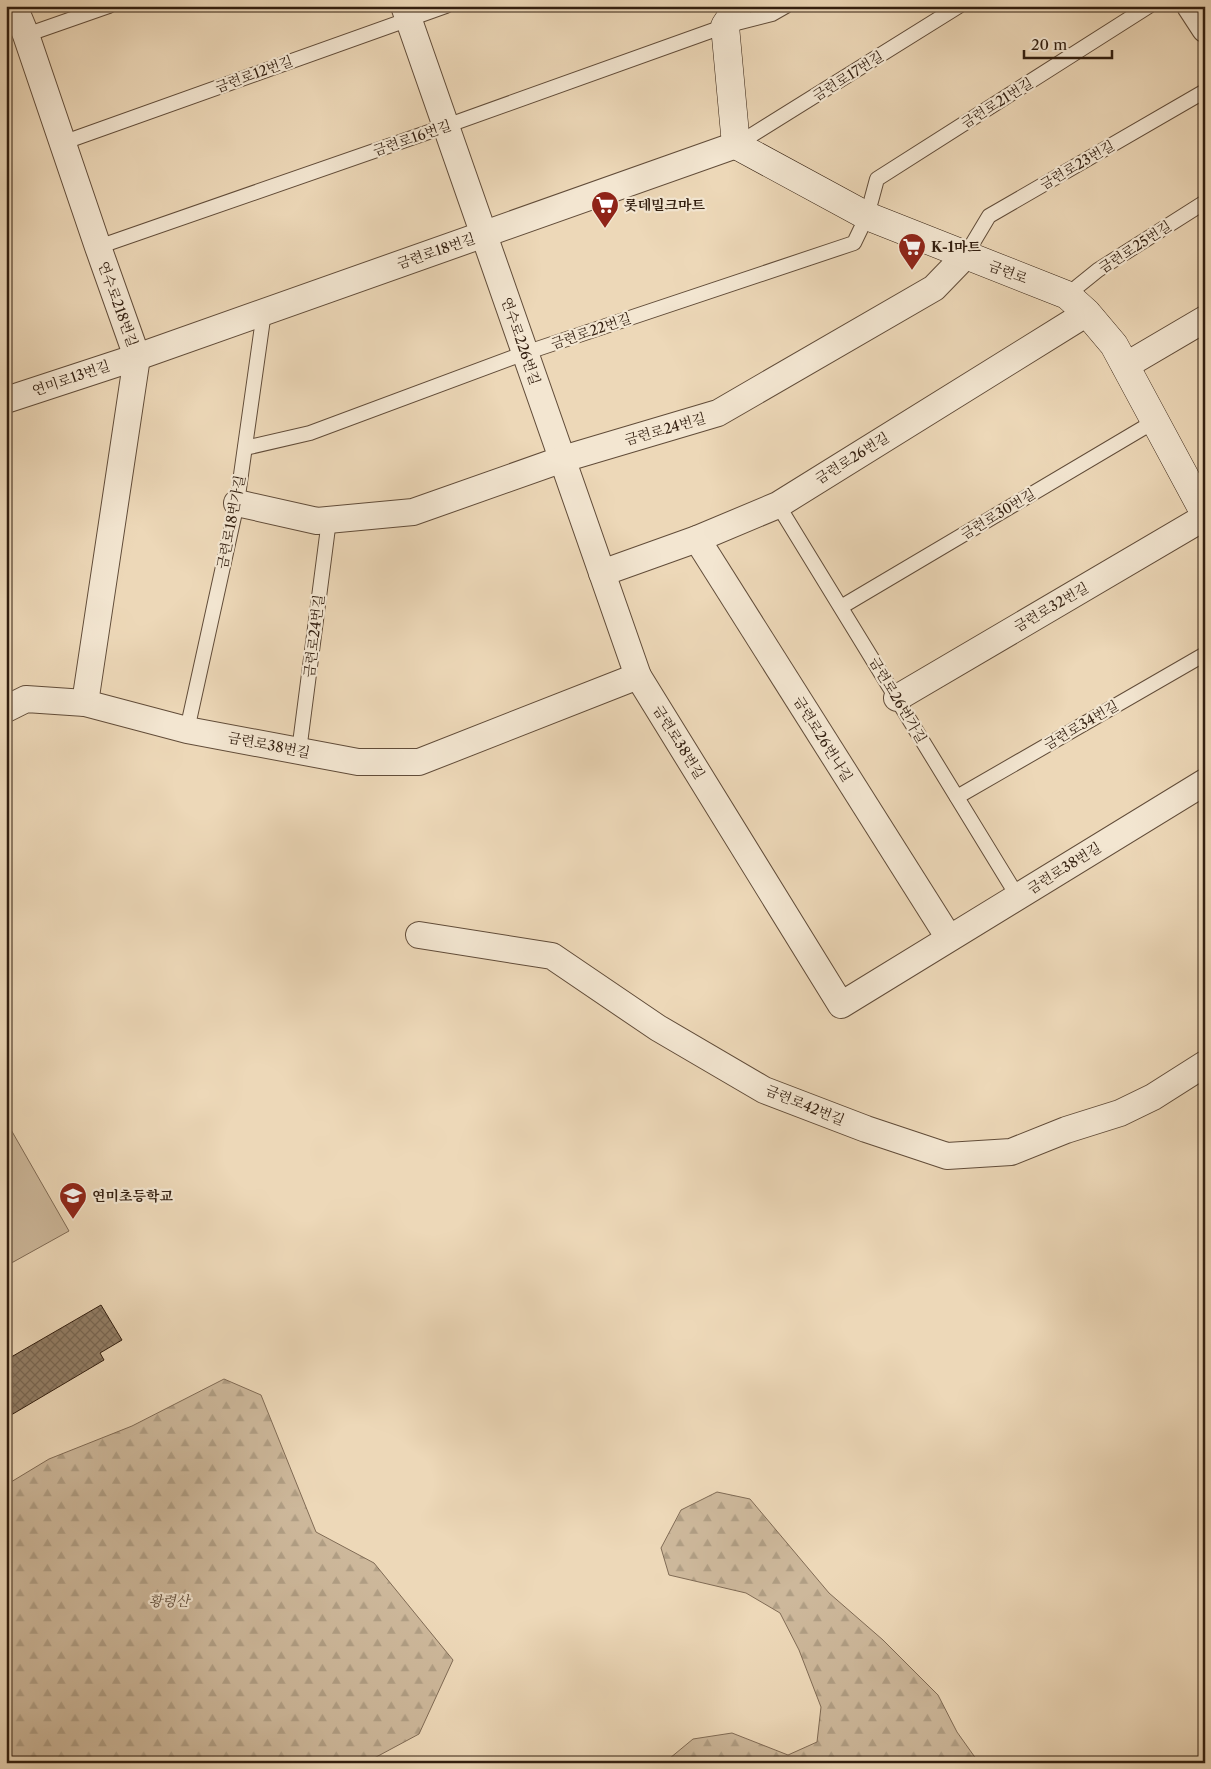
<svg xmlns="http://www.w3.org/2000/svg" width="1211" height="1769" font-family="'Libre Caslon Text','Noto Serif KR',serif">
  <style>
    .forest { fill: url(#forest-firs); stroke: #806b55 }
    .garden { fill: #cdb89b; stroke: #806b55 }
    .building { fill: url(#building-cross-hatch); stroke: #321e0f }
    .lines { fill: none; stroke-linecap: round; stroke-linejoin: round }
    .lane-casing { stroke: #614c39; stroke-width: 16 }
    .street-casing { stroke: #614c39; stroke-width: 28 }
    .secondary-casing { stroke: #321e0f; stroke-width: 29 }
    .lane { stroke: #f3e6d1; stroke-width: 14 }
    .street { stroke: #f3e6d1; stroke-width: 26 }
    .secondary { stroke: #f3e6d1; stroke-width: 28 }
    .labels { text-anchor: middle; stroke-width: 4.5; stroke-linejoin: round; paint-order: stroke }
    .street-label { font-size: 14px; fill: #321e0f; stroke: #f3e6d1 }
    .poi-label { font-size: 14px; font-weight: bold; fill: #321e0f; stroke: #f3e6d1; text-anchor: start }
    .park-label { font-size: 14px; font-style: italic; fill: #604c39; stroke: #f3e6d1 }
  </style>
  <defs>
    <pattern id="forest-firs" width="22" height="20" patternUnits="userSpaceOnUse" patternTransform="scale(1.25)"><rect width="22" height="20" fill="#cdb89b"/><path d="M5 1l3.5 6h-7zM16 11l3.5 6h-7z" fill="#b09e84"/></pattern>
    <pattern id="building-cross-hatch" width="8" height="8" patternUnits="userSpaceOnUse" patternTransform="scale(1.25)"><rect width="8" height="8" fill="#937f67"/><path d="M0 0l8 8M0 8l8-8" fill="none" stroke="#796753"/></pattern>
  </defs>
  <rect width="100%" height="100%" fill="#edd8b8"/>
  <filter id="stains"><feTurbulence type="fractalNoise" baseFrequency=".004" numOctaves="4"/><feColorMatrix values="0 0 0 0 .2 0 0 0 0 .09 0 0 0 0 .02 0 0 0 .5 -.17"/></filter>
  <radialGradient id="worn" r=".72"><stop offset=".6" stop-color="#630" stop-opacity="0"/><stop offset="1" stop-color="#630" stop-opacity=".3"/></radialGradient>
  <g class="forest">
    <path d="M 224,1379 L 261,1395 L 316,1532 L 374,1563 L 453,1660 L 419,1734 L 365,1763 L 6,1763 L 6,1485 L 49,1459 L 132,1426 Z"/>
    <path d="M 717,1492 L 750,1499 L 829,1593 L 883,1640 L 938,1695 L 957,1732 L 979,1763 L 664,1763 L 693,1739 L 732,1733 L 788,1755 L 817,1742 L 821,1707 L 799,1650 L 780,1613 L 746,1593 L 669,1575 L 661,1548 L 681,1510 Z"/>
  </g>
  <path class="garden" d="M 6,1121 L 69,1231 L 6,1266 Z"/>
  <path class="building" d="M 101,1305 L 122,1340 L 100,1353 L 104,1360 L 6,1418 L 6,1360 Z"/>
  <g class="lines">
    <defs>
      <g id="lane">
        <path d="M 26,35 L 109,6"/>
        <path d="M 62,143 L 446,6"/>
        <path d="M 736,145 L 959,6"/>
        <path d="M 98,247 L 446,126 L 725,26 L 772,14 L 786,6"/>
        <path d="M 965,256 L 989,216 L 1205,91"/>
        <path d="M 1067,295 L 1098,270 L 1205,202"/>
        <path d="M 245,448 L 310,433 L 525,353 L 854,243 L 867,216 L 877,179 L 1149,6"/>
        <path d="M 778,505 L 1018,897"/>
        <path d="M 841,607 L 1155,421"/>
        <path d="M 187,730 L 237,503 L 264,312"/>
        <path d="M 299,751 L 329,520"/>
        <path d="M 957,797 L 1205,654"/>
      </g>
      <g id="street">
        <path d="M 14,6 L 26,35 L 98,247 L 137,357 L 85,703"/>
        <path d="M 404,6 L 638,676"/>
        <path d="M 1190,6 L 1205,29"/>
        <path d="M 1125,366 L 1205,319"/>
        <path d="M 6,400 L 137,357 L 736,145"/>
        <path d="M 237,503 L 317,521 L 413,512 L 563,459 L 718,413 L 934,288 L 965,256"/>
        <path d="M 697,539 L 949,938"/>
        <path d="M 602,573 L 697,539 L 778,505 L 1087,313"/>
        <path d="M 897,698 L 1205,517"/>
        <path d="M 6,709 L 26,699 L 85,703 L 187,730 L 358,762 L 419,762 L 638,676 L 841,1005 L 1205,782"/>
        <path d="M 419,935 L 552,956 L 658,1028 L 764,1090 L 866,1129 L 947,1156 L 1011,1152 L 1066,1130 L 1120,1113 L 1153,1097 L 1205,1064"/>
      </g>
      <path id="secondary" d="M 738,6 L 725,26 L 736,145 L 867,216 L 1067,295 L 1087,313 L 1114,345 L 1205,514"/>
    </defs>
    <use href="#lane" class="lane-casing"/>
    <use href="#street" class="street-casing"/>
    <use href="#secondary" class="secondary-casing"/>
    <use href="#lane" class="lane"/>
    <use href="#street" class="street"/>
    <use href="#secondary" class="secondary"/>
  </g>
  <defs>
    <symbol id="supermarket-pin" viewBox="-11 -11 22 30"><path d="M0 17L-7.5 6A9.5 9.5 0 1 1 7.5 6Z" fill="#8f2418" stroke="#f3e6d1"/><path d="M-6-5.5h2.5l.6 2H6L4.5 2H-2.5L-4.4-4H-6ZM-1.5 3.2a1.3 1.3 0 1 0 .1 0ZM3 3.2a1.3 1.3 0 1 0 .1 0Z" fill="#fff"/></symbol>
    <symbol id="school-pin" viewBox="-11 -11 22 30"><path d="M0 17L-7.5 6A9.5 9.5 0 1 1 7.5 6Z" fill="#8f2418" stroke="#f3e6d1"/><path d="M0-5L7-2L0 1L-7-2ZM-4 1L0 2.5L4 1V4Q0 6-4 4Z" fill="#fff"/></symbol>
  </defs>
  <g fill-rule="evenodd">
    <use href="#supermarket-pin" x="589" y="189" width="32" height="43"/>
    <use href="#supermarket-pin" x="896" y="231" width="32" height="43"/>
    <use href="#school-pin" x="57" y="1180" width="32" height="43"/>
  </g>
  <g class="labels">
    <g class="street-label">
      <text transform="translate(254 74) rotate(-20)" y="5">금련로12번길</text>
      <text transform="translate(848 76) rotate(-32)" y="5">금련로17번길</text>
      <text transform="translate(997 103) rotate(-32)" y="5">금련로21번길</text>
      <text transform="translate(412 138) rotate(-19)" y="5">금련로16번길</text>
      <text transform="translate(1077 165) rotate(-30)" y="5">금련로23번길</text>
      <text transform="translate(1135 247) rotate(-33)" y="5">금련로25번길</text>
      <text transform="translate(436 251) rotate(-19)" y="5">금련로18번길</text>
      <text transform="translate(1008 272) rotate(21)" y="5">금련로</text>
      <text transform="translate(118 304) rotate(70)" y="5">연수로218번길</text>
      <text transform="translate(591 331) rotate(-19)" y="5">금련로22번길</text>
      <text transform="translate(521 341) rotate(71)" y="5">연수로226번길</text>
      <text transform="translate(71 378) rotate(-19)" y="5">연미로13번길</text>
      <text transform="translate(665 429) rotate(-16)" y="5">금련로24번길</text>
      <text transform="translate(852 458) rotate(-32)" y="5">금련로26번길</text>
      <text transform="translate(998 514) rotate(-31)" y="5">금련로30번길</text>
      <text transform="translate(231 522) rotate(-79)" y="5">금련로18번가길</text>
      <text transform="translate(1051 607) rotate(-30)" y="5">금련로32번길</text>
      <text transform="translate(314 636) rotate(-83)" y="5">금련로24번길</text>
      <text transform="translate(898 700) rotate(59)" y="5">금련로26번가길</text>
      <text transform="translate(1081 725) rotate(-30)" y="5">금련로34번길</text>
      <text transform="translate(823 739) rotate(58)" y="5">금련로26번나길</text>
      <text transform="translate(679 742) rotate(58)" y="5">금련로38번길</text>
      <text transform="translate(269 745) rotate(11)" y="5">금련로38번길</text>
      <text transform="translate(1064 868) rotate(-32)" y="5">금련로38번길</text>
      <text transform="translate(805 1105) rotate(22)" y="5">금련로42번길</text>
    </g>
    <g class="poi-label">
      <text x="624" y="210">롯데밀크마트</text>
      <text x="931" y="252">K-1마트</text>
      <text x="92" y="1201">연미초등학교</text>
    </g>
    <g class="park-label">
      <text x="169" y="1606">황령산</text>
    </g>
  </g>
  <rect width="1211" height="1769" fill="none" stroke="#edd8b8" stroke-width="25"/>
  <rect x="8" y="8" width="1196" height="1754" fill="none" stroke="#321e0f" stroke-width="2.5"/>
  <rect x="12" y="12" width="1186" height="1744" fill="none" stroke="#321e0f"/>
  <path d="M1024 50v8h88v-8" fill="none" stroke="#321e0f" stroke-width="2.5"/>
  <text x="1031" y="50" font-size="15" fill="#321e0f" stroke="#f3e6d1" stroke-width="4" paint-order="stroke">20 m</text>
  <rect width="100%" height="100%" filter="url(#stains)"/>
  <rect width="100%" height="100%" fill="url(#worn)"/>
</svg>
